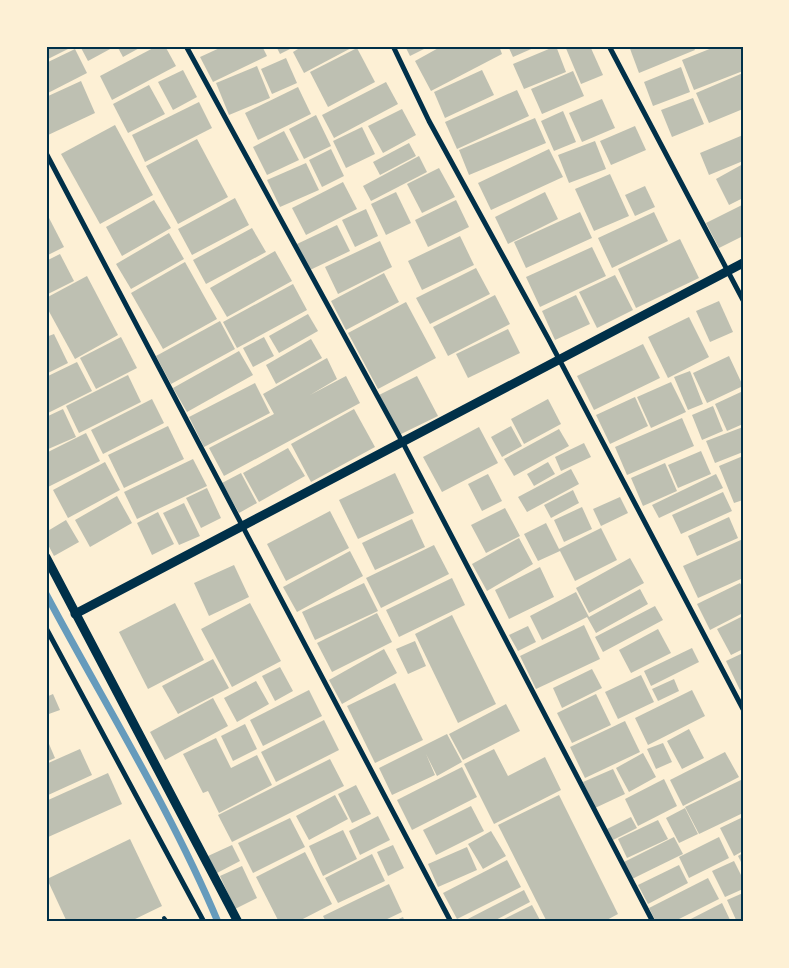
<svg xmlns="http://www.w3.org/2000/svg" width="789" height="968" font-family="'Golos Text',sans-serif">
  <style>
    .lines { fill: none; stroke-linecap: round; stroke-linejoin: round }
    .stream { stroke: #669bbc; stroke-width: 7 }
    .building { fill: #bec0b2 }
    .service { stroke: #003049; stroke-width: 4 }
    .minor { stroke: #003049; stroke-width: 5 }
    .tertiary { stroke: #003049; stroke-width: 9 }
    .neatline { fill: none; stroke: #003049; stroke-width: 2 }
  </style>
  <rect width="100%" height="100%" fill="#fdf0d5"/>
  <g class="lines">
    <path class="stream" d="M 46,594 C 104,703 170,808 218,922"/>
  </g>
  <g class="building">
    <path d="M 46,46 L 74,46 L 46,60 Z"/>
    <path d="M 80,46 L 111,46 L 112,48 L 88,61 Z"/>
    <path d="M 117,46 L 143,46 L 123,57 Z"/>
    <path d="M 157,46 L 165,46 L 176,66 L 112,100 L 100,76 Z"/>
    <path d="M 224,46 L 262,46 L 267,56 L 213,82 L 200,57 Z"/>
    <path d="M 276,46 L 296,46 L 280,54 Z"/>
    <path d="M 303,46 L 355,46 L 304,73 L 293,52 Z"/>
    <path d="M 405,46 L 430,46 L 410,56 Z"/>
    <path d="M 442,46 L 499,46 L 502,54 L 431,91 L 415,61 Z"/>
    <path d="M 508,46 L 538,46 L 513,57 Z"/>
    <path d="M 556,46 L 566,72 L 524,89 L 513,64 Z"/>
    <path d="M 565,46 L 590,46 L 603,75 L 581,84 Z"/>
    <path d="M 629,46 L 693,46 L 695,50 L 639,73 Z"/>
    <path d="M 717,46 L 743,46 L 743,71 L 694,90 L 682,60 Z"/>
    <path d="M 357,48 L 375,82 L 328,107 L 310,72 Z"/>
    <path d="M 75,49 L 87,73 L 46,94 L 46,63 Z"/>
    <path d="M 286,58 L 297,83 L 272,94 L 261,69 Z"/>
    <path d="M 257,66 L 270,98 L 229,115 L 216,83 Z"/>
    <path d="M 681,67 L 690,92 L 653,106 L 644,82 Z"/>
    <path d="M 183,70 L 197,97 L 173,110 L 158,82 Z"/>
    <path d="M 482,70 L 494,95 L 445,118 L 434,92 Z"/>
    <path d="M 573,71 L 584,96 L 542,114 L 531,89 Z"/>
    <path d="M 743,73 L 743,109 L 709,123 L 696,93 Z"/>
    <path d="M 81,81 L 95,113 L 46,136 L 46,97 Z"/>
    <path d="M 386,82 L 398,104 L 334,138 L 322,115 Z"/>
    <path d="M 149,85 L 165,114 L 128,133 L 113,104 Z"/>
    <path d="M 298,87 L 311,114 L 258,140 L 245,113 Z"/>
    <path d="M 517,90 L 529,116 L 457,149 L 445,122 Z"/>
    <path d="M 693,98 L 704,124 L 672,137 L 661,110 Z"/>
    <path d="M 602,99 L 615,128 L 582,142 L 569,113 Z"/>
    <path d="M 199,102 L 212,128 L 145,162 L 132,135 Z"/>
    <path d="M 402,109 L 416,135 L 383,153 L 368,126 Z"/>
    <path d="M 563,111 L 576,142 L 554,151 L 541,121 Z"/>
    <path d="M 316,115 L 331,146 L 304,159 L 289,129 Z"/>
    <path d="M 535,118 L 546,143 L 469,175 L 459,150 Z"/>
    <path d="M 115,125 L 153,195 L 100,224 L 61,154 Z"/>
    <path d="M 635,126 L 646,150 L 611,165 L 600,141 Z"/>
    <path d="M 362,127 L 375,154 L 346,168 L 333,141 Z"/>
    <path d="M 284,131 L 299,160 L 267,175 L 253,147 Z"/>
    <path d="M 743,135 L 743,161 L 709,175 L 700,153 Z"/>
    <path d="M 197,139 L 228,197 L 178,224 L 146,166 Z"/>
    <path d="M 595,141 L 606,169 L 569,183 L 558,155 Z"/>
    <path d="M 409,143 L 416,156 L 380,175 L 373,162 Z"/>
    <path d="M 331,149 L 344,176 L 322,187 L 309,160 Z"/>
    <path d="M 549,149 L 563,177 L 491,210 L 478,183 Z"/>
    <path d="M 419,156 L 427,172 L 371,201 L 363,186 Z"/>
    <path d="M 306,163 L 319,190 L 280,207 L 267,180 Z"/>
    <path d="M 743,164 L 743,198 L 729,205 L 716,179 Z"/>
    <path d="M 439,168 L 455,197 L 422,213 L 407,184 Z"/>
    <path d="M 610,174 L 629,216 L 594,231 L 575,189 Z"/>
    <path d="M 343,182 L 357,209 L 306,235 L 292,208 Z"/>
    <path d="M 645,186 L 655,207 L 635,216 L 625,195 Z"/>
    <path d="M 396,192 L 411,223 L 386,235 L 371,204 Z"/>
    <path d="M 545,192 L 558,219 L 508,244 L 495,217 Z"/>
    <path d="M 235,198 L 249,225 L 192,255 L 178,229 Z"/>
    <path d="M 154,200 L 171,228 L 122,256 L 106,227 Z"/>
    <path d="M 456,200 L 469,227 L 428,247 L 415,220 Z"/>
    <path d="M 742,205 L 743,236 L 719,248 L 706,223 Z"/>
    <path d="M 366,209 L 378,236 L 355,247 L 342,220 Z"/>
    <path d="M 580,212 L 592,238 L 526,268 L 514,242 Z"/>
    <path d="M 654,212 L 668,241 L 612,268 L 598,238 Z"/>
    <path d="M 48,216 L 64,247 L 46,256 L 46,217 Z"/>
    <path d="M 337,225 L 350,251 L 310,270 L 297,244 Z"/>
    <path d="M 252,228 L 266,252 L 206,284 L 193,260 Z"/>
    <path d="M 169,233 L 184,259 L 131,289 L 116,264 Z"/>
    <path d="M 460,236 L 474,265 L 422,290 L 408,261 Z"/>
    <path d="M 680,239 L 699,278 L 636,308 L 618,269 Z"/>
    <path d="M 380,241 L 392,267 L 338,294 L 325,267 Z"/>
    <path d="M 592,247 L 606,276 L 540,307 L 526,277 Z"/>
    <path d="M 275,251 L 292,281 L 227,317 L 210,288 Z"/>
    <path d="M 60,254 L 74,281 L 46,295 L 46,261 Z"/>
    <path d="M 185,262 L 217,319 L 163,349 L 131,293 Z"/>
    <path d="M 476,268 L 490,294 L 430,324 L 416,298 Z"/>
    <path d="M 384,273 L 399,302 L 346,330 L 331,301 Z"/>
    <path d="M 615,275 L 633,310 L 597,328 L 579,292 Z"/>
    <path d="M 87,276 L 118,335 L 75,359 L 46,306 L 46,298 Z"/>
    <path d="M 293,284 L 307,310 L 237,348 L 223,322 Z"/>
    <path d="M 495,295 L 510,324 L 448,356 L 433,327 Z"/>
    <path d="M 576,295 L 590,324 L 555,340 L 542,311 Z"/>
    <path d="M 719,301 L 733,332 L 710,342 L 696,311 Z"/>
    <path d="M 406,302 L 436,358 L 378,389 L 348,333 Z"/>
    <path d="M 308,314 L 318,331 L 279,353 L 269,336 Z"/>
    <path d="M 689,317 L 709,357 L 668,378 L 648,337 Z"/>
    <path d="M 220,321 L 235,349 L 171,384 L 156,356 Z"/>
    <path d="M 508,329 L 520,353 L 468,378 L 456,354 Z"/>
    <path d="M 54,334 L 68,363 L 46,374 L 46,337 Z"/>
    <path d="M 121,337 L 137,368 L 96,389 L 80,358 Z"/>
    <path d="M 264,337 L 274,356 L 253,367 L 243,348 Z"/>
    <path d="M 311,339 L 322,358 L 276,384 L 266,365 Z"/>
    <path d="M 643,344 L 660,378 L 594,410 L 577,376 Z"/>
    <path d="M 239,351 L 253,375 L 187,412 L 173,388 Z"/>
    <path d="M 729,356 L 743,386 L 707,403 L 693,373 Z"/>
    <path d="M 327,358 L 337,379 L 310,395 L 346,376 L 360,403 L 224,476 L 209,448 L 274,414 L 263,394 Z"/>
    <path d="M 77,362 L 92,391 L 46,414 L 46,377 Z"/>
    <path d="M 690,371 L 703,404 L 688,410 L 674,377 Z"/>
    <path d="M 128,375 L 141,402 L 79,433 L 66,406 Z"/>
    <path d="M 417,376 L 438,416 L 399,435 L 379,395 Z"/>
    <path d="M 671,382 L 686,412 L 651,428 L 637,397 Z"/>
    <path d="M 255,383 L 270,413 L 204,447 L 189,417 Z"/>
    <path d="M 743,391 L 743,424 L 727,431 L 715,404 Z"/>
    <path d="M 635,397 L 648,426 L 610,444 L 596,415 Z"/>
    <path d="M 152,399 L 164,423 L 103,454 L 91,430 Z"/>
    <path d="M 548,399 L 561,424 L 524,444 L 511,419 Z"/>
    <path d="M 713,406 L 723,431 L 702,440 L 692,415 Z"/>
    <path d="M 63,409 L 76,437 L 46,450 L 46,417 Z"/>
    <path d="M 354,409 L 375,447 L 311,482 L 291,444 Z"/>
    <path d="M 682,418 L 694,446 L 627,475 L 615,447 Z"/>
    <path d="M 168,426 L 184,459 L 124,488 L 108,455 Z"/>
    <path d="M 511,426 L 522,446 L 502,457 L 491,437 Z"/>
    <path d="M 479,427 L 498,463 L 442,492 L 423,457 Z"/>
    <path d="M 743,427 L 743,452 L 715,463 L 706,441 Z"/>
    <path d="M 559,429 L 569,446 L 514,476 L 504,459 Z"/>
    <path d="M 86,433 L 100,461 L 46,488 L 46,453 Z"/>
    <path d="M 584,443 L 591,457 L 561,471 L 555,457 Z"/>
    <path d="M 288,448 L 305,476 L 259,502 L 243,473 Z"/>
    <path d="M 701,451 L 711,474 L 678,488 L 668,465 Z"/>
    <path d="M 743,456 L 743,500 L 734,503 L 719,466 Z"/>
    <path d="M 193,459 L 207,486 L 137,519 L 124,492 Z"/>
    <path d="M 105,462 L 120,490 L 68,518 L 53,490 Z"/>
    <path d="M 548,462 L 555,474 L 534,486 L 527,474 Z"/>
    <path d="M 665,463 L 677,491 L 643,506 L 631,478 Z"/>
    <path d="M 571,469 L 579,484 L 527,512 L 518,497 Z"/>
    <path d="M 241,473 L 257,503 L 239,513 L 222,483 Z"/>
    <path d="M 395,473 L 414,513 L 358,539 L 339,500 Z"/>
    <path d="M 488,474 L 502,501 L 482,511 L 468,484 Z"/>
    <path d="M 716,474 L 723,488 L 659,518 L 652,505 Z"/>
    <path d="M 207,488 L 221,518 L 201,528 L 186,498 Z"/>
    <path d="M 573,490 L 579,503 L 551,518 L 544,505 Z"/>
    <path d="M 723,492 L 732,511 L 681,534 L 672,515 Z"/>
    <path d="M 117,496 L 132,523 L 90,547 L 75,520 Z"/>
    <path d="M 620,497 L 628,513 L 601,526 L 593,509 Z"/>
    <path d="M 184,503 L 200,536 L 179,545 L 163,513 Z"/>
    <path d="M 582,507 L 592,529 L 564,542 L 554,520 Z"/>
    <path d="M 505,508 L 520,536 L 486,553 L 471,525 Z"/>
    <path d="M 330,511 L 349,548 L 286,581 L 267,544 Z"/>
    <path d="M 158,512 L 174,544 L 152,555 L 137,523 Z"/>
    <path d="M 729,517 L 738,538 L 697,556 L 688,536 Z"/>
    <path d="M 412,519 L 425,547 L 375,570 L 362,543 Z"/>
    <path d="M 66,520 L 79,542 L 54,556 L 46,541 L 46,532 Z"/>
    <path d="M 546,523 L 559,549 L 601,528 L 617,560 L 575,581 L 560,551 L 538,561 L 524,534 Z"/>
    <path d="M 519,538 L 533,564 L 487,591 L 472,564 Z"/>
    <path d="M 743,539 L 743,578 L 698,598 L 683,566 Z"/>
    <path d="M 434,545 L 449,574 L 381,608 L 366,578 Z"/>
    <path d="M 350,551 L 363,576 L 297,612 L 283,587 Z"/>
    <path d="M 630,558 L 644,583 L 589,613 L 576,588 Z"/>
    <path d="M 234,565 L 249,597 L 209,616 L 194,583 Z"/>
    <path d="M 540,567 L 554,597 L 509,619 L 495,590 Z"/>
    <path d="M 452,578 L 465,605 L 399,637 L 386,610 Z"/>
    <path d="M 364,583 L 378,611 L 315,640 L 302,612 Z"/>
    <path d="M 740,583 L 743,588 L 743,613 L 710,630 L 697,604 Z"/>
    <path d="M 640,589 L 648,604 L 596,633 L 587,617 L 542,640 L 530,616 L 576,592 L 589,617 Z"/>
    <path d="M 175,603 L 204,660 L 148,689 L 119,632 Z"/>
    <path d="M 250,603 L 281,661 L 232,687 L 201,629 Z"/>
    <path d="M 655,606 L 663,620 L 603,652 L 595,637 Z"/>
    <path d="M 377,613 L 392,642 L 332,672 L 317,643 Z"/>
    <path d="M 452,615 L 496,704 L 458,723 L 415,634 Z"/>
    <path d="M 743,616 L 743,649 L 731,655 L 717,629 Z"/>
    <path d="M 584,625 L 600,659 L 536,689 L 520,656 Z"/>
    <path d="M 528,626 L 536,642 L 518,651 L 509,635 Z"/>
    <path d="M 658,629 L 671,653 L 631,673 L 619,650 Z"/>
    <path d="M 415,641 L 426,666 L 408,674 L 396,649 Z"/>
    <path d="M 692,648 L 699,662 L 651,686 L 644,671 Z"/>
    <path d="M 384,649 L 397,673 L 342,704 L 329,680 Z"/>
    <path d="M 743,653 L 743,689 L 740,690 L 726,661 Z"/>
    <path d="M 213,659 L 229,688 L 178,714 L 162,686 Z"/>
    <path d="M 280,667 L 293,691 L 275,701 L 262,676 Z"/>
    <path d="M 592,669 L 602,688 L 562,708 L 553,688 Z"/>
    <path d="M 641,675 L 654,702 L 618,719 L 605,692 Z"/>
    <path d="M 674,679 L 679,691 L 658,701 L 652,689 Z"/>
    <path d="M 256,681 L 269,704 L 237,722 L 224,698 Z"/>
    <path d="M 395,683 L 423,740 L 375,763 L 347,706 Z"/>
    <path d="M 309,690 L 322,716 L 263,746 L 250,720 Z"/>
    <path d="M 692,690 L 705,716 L 648,745 L 635,718 Z"/>
    <path d="M 53,694 L 60,710 L 46,715 L 46,697 Z"/>
    <path d="M 596,694 L 611,725 L 572,743 L 557,713 Z"/>
    <path d="M 213,698 L 228,726 L 165,760 L 150,732 Z"/>
    <path d="M 506,704 L 520,731 L 463,760 L 449,734 Z"/>
    <path d="M 324,720 L 339,750 L 276,782 L 261,752 Z"/>
    <path d="M 625,721 L 640,752 L 585,778 L 570,747 Z"/>
    <path d="M 245,724 L 257,749 L 233,761 L 221,736 Z"/>
    <path d="M 689,729 L 704,758 L 682,769 L 667,741 Z"/>
    <path d="M 447,734 L 462,762 L 437,776 L 426,754 L 435,775 L 392,795 L 379,768 Z"/>
    <path d="M 46,737 L 55,758 L 46,762 Z"/>
    <path d="M 216,738 L 231,768 L 257,755 L 272,785 L 219,813 L 208,791 L 203,793 L 183,754 Z"/>
    <path d="M 663,743 L 672,762 L 656,769 L 647,749 Z"/>
    <path d="M 80,749 L 92,775 L 46,796 L 46,764 Z"/>
    <path d="M 494,749 L 508,776 L 545,757 L 561,790 L 494,824 L 464,764 Z"/>
    <path d="M 725,752 L 739,777 L 683,806 L 670,780 Z"/>
    <path d="M 643,753 L 656,777 L 629,792 L 616,768 Z"/>
    <path d="M 330,759 L 344,786 L 232,842 L 218,815 Z"/>
    <path d="M 462,767 L 477,797 L 412,830 L 397,800 Z"/>
    <path d="M 613,769 L 625,794 L 595,808 L 583,782 Z"/>
    <path d="M 108,773 L 122,804 L 46,838 L 46,801 Z"/>
    <path d="M 664,779 L 677,806 L 638,826 L 625,799 Z"/>
    <path d="M 743,779 L 743,813 L 699,834 L 685,807 Z"/>
    <path d="M 356,785 L 371,814 L 352,823 L 338,794 Z"/>
    <path d="M 335,795 L 348,819 L 309,840 L 296,816 Z"/>
    <path d="M 559,795 L 618,914 L 603,922 L 547,922 L 498,825 Z"/>
    <path d="M 471,806 L 484,831 L 436,855 L 423,830 Z"/>
    <path d="M 685,808 L 698,834 L 679,843 L 666,818 Z"/>
    <path d="M 378,816 L 390,840 L 360,855 L 349,831 Z"/>
    <path d="M 631,817 L 637,828 L 613,840 L 607,829 Z"/>
    <path d="M 743,817 L 743,851 L 734,856 L 720,828 Z"/>
    <path d="M 290,818 L 305,847 L 253,873 L 238,843 Z"/>
    <path d="M 658,820 L 668,839 L 627,858 L 618,839 Z"/>
    <path d="M 343,830 L 357,859 L 323,876 L 309,846 Z"/>
    <path d="M 491,831 L 506,856 L 483,869 L 468,844 Z"/>
    <path d="M 674,837 L 683,854 L 632,879 L 624,862 Z"/>
    <path d="M 719,837 L 729,858 L 689,878 L 679,857 Z"/>
    <path d="M 130,839 L 162,906 L 129,922 L 67,922 L 47,879 Z"/>
    <path d="M 232,845 L 240,861 L 217,873 L 208,856 Z"/>
    <path d="M 393,845 L 404,868 L 388,876 L 377,852 Z"/>
    <path d="M 467,847 L 477,870 L 438,887 L 428,864 Z"/>
    <path d="M 305,852 L 332,904 L 297,922 L 279,922 L 256,877 Z"/>
    <path d="M 743,853 L 743,866 L 738,856 Z"/>
    <path d="M 372,854 L 385,881 L 338,903 L 325,878 Z"/>
    <path d="M 507,860 L 521,887 L 457,919 L 443,893 Z"/>
    <path d="M 734,861 L 743,879 L 743,889 L 725,897 L 712,871 Z"/>
    <path d="M 679,865 L 688,883 L 648,904 L 638,885 Z"/>
    <path d="M 242,866 L 257,898 L 235,909 L 220,876 Z"/>
    <path d="M 708,878 L 719,899 L 673,922 L 656,922 L 649,908 Z"/>
    <path d="M 389,884 L 402,912 L 381,922 L 326,922 L 323,916 Z"/>
    <path d="M 524,890 L 530,902 L 492,922 L 462,922 Z"/>
    <path d="M 743,893 L 743,922 L 737,922 L 727,900 Z"/>
    <path d="M 722,903 L 731,922 L 685,922 Z"/>
    <path d="M 532,905 L 541,922 L 498,922 Z"/>
    <path d="M 403,917 L 405,922 L 392,922 Z"/>
  </g>
  <g class="lines">
    <path class="service" d="M 164,918 L 167,922"/>
    <g class="minor">
      <path d="M 186,46 L 403,443 L 653,922"/>
      <path d="M 393,46 L 429,121 L 549,340 L 743,709"/>
      <path d="M 609,46 L 743,300"/>
      <path d="M 46,153 L 451,922"/>
      <path d="M 46,628 L 204,922"/>
    </g>
    <g class="tertiary">
      <path d="M 46,557 L 238,922"/>
      <path d="M 75,614 L 743,263"/>
    </g>
  </g>
  <rect width="789" height="968" fill="none" stroke="#fdf0d5" stroke-width="95"/>
  <rect x="48" y="48" width="694" height="872" class="neatline"/>
</svg>
